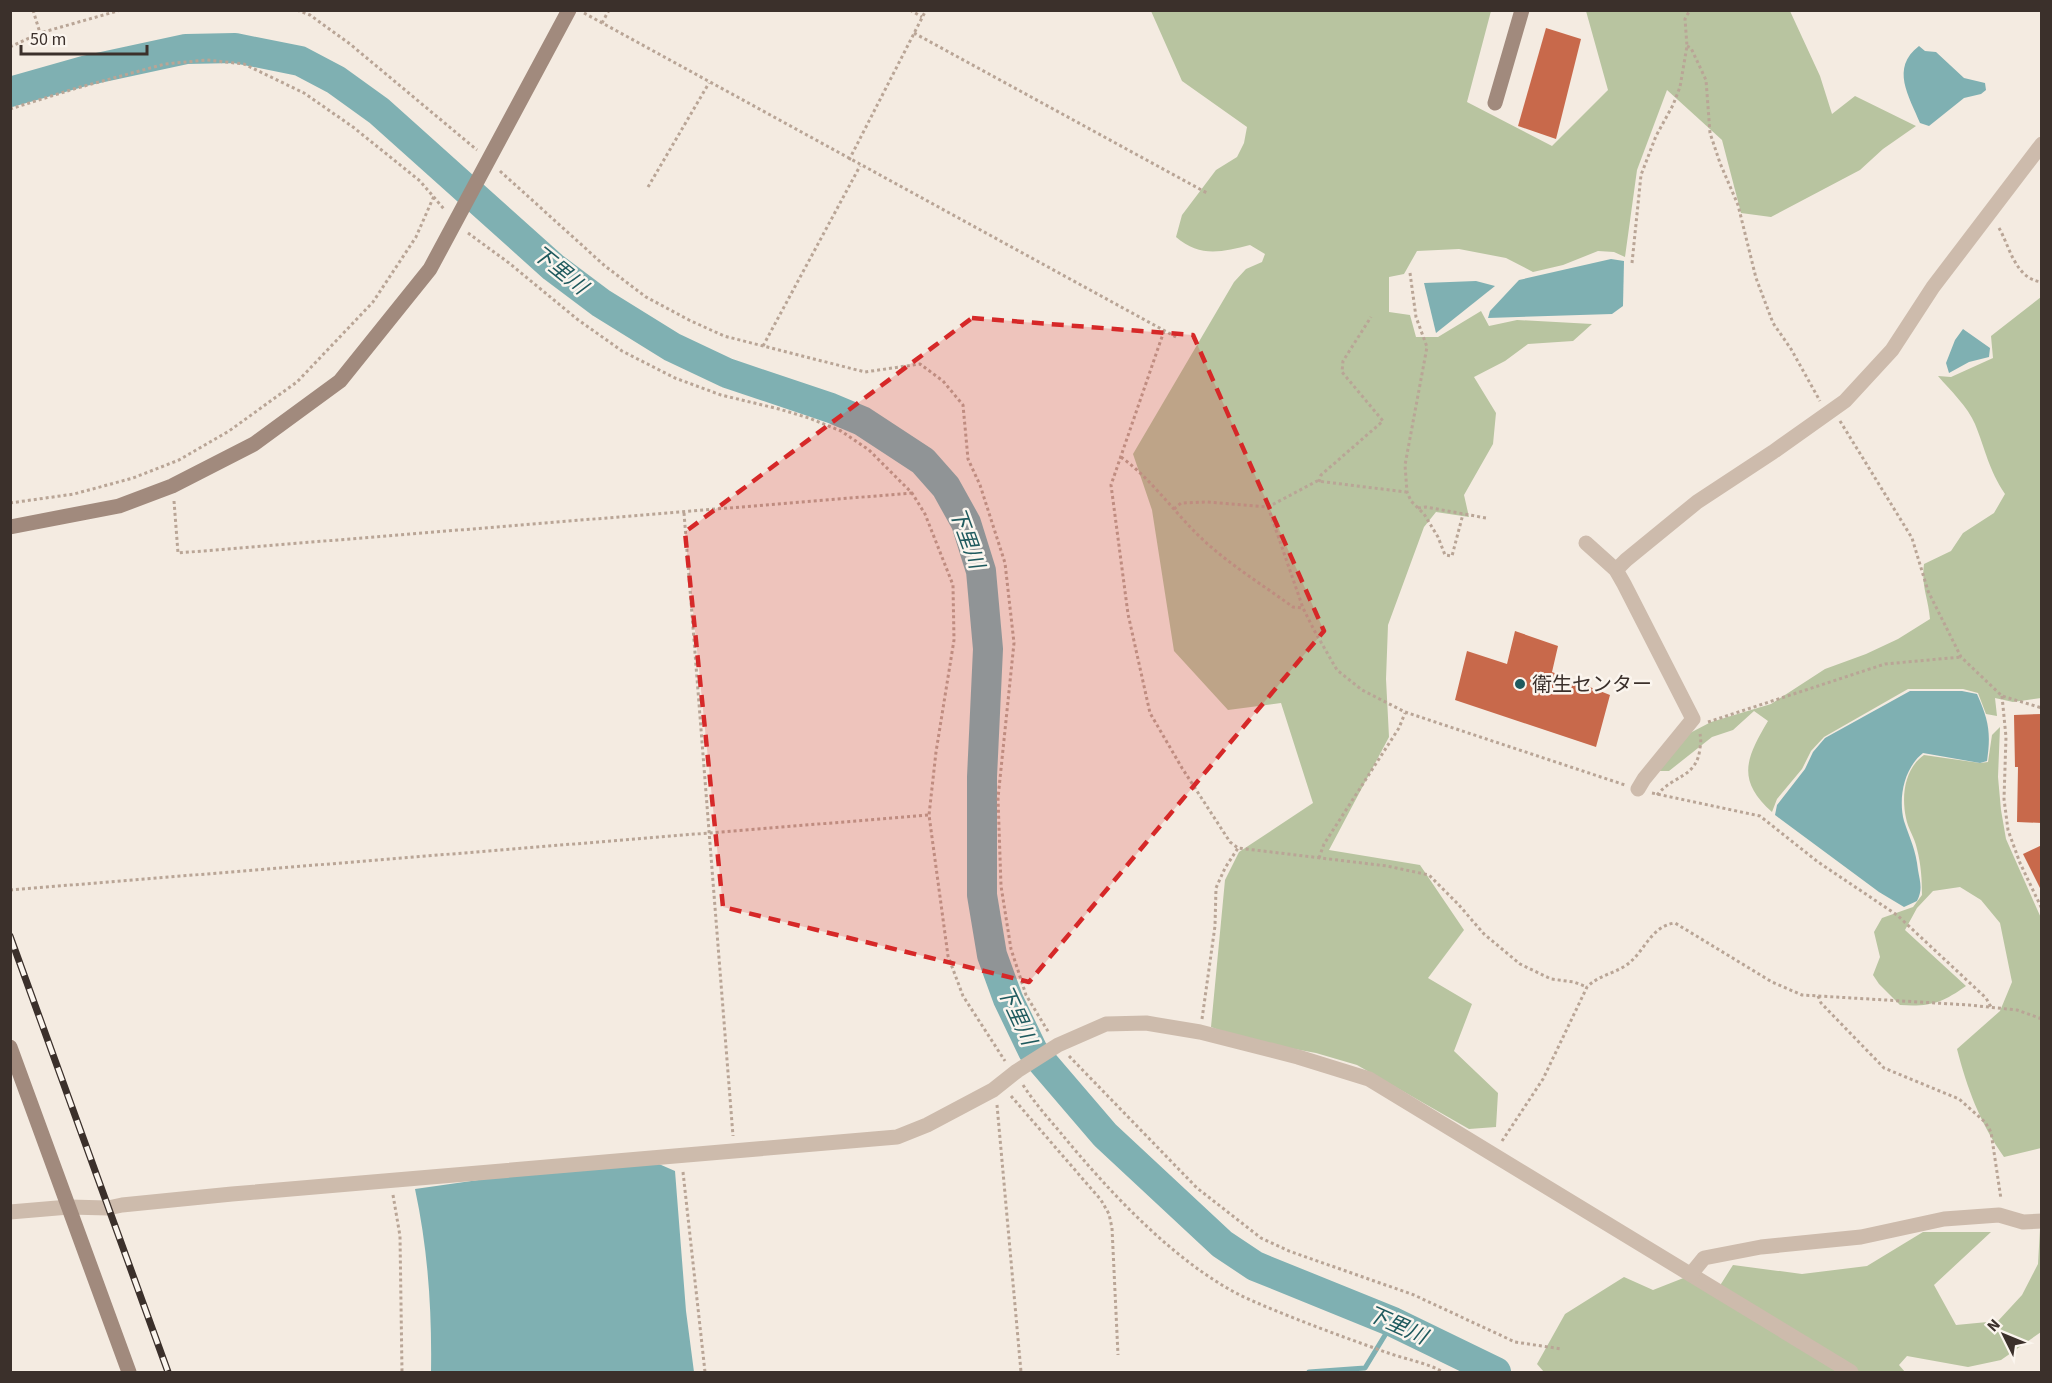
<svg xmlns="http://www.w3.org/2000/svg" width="2052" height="1383" font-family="'Source Sans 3','Noto Sans JP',sans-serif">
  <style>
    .green { fill: #b8c4a0 }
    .water { fill: #7fb0b2 }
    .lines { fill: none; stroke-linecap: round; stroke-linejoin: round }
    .stream { stroke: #7fb0b2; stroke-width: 5 }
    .river { stroke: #7fb0b2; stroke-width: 30 }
    .building { fill: #c8694b }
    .path { stroke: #b9a596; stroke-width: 3; stroke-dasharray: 3 3; stroke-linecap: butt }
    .street { stroke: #cdbbac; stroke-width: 15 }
    .secondary { stroke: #a18a7d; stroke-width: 15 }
    .rail-casing { stroke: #3b302b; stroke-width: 7 }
    .rail { stroke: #fbf5ee; stroke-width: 4.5; stroke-dasharray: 14; stroke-linecap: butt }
    .marked { fill: #d62828; fill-opacity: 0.2; stroke: #d62828; stroke-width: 4.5; stroke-dasharray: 12 8; stroke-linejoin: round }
    .poi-dot { fill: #1f5a5e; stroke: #fbf5ee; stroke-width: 2 }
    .labels { text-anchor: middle; stroke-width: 5; stroke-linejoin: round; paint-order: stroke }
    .poi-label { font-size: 20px; fill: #3b302b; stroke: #fbf5ee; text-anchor: start }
    .water-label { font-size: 21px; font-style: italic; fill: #1f5a5e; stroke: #fbf5ee }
  </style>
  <rect width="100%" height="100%" fill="#f4ebe1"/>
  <g class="green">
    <path d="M 1151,11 L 1491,11 L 1467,102 L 1552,146 L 1608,90 L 1586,11 L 1790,11 L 1820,76 L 1832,114 L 1855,96 L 1916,126 L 1883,149 L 1860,170 L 1771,217 L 1741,213 L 1722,140 L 1667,90 L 1637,170 L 1625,257 L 1614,252 L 1598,251 L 1563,265 L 1533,272 L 1506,258 L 1459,249 L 1417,251 L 1404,274 L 1389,277 L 1389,312 L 1410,315 L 1416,337 L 1438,337 L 1481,311 L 1489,326 L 1517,320 L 1592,324 L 1573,341 L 1528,344 L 1505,361 L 1474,377 L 1496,413 L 1493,444 L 1464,495 L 1469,517 L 1436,512 L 1424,527 L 1388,625 L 1386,679 L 1389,737 L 1329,850 L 1420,865 L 1464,930 L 1428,978 L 1472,1004 L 1454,1051 L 1498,1093 L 1496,1127 L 1469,1129 L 1357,1065 L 1316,1053 L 1246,1040 L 1211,1027 L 1225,880 L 1239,852 L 1313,803 L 1281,703 L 1228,710 L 1174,651 L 1152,510 L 1133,454 L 1234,282 L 1246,269 L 1262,262 L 1265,254 L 1250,245 C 1222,252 1200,258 1176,237 L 1182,215 L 1216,170 L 1237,157 L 1244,143 L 1247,127 L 1182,81 Z"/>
    <path d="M 2041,297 L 2041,698 L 2013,702 L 1995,698 L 1997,716 L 1986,714 L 1978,693 L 1963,689 L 1908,689 L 1824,737 L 1811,751 L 1802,769 L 1777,799 L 1772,812 C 1736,780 1746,758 1768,721 L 1754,711 L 1733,730 L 1712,737 L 1669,771 L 1659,771 L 1690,733 L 1711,722 L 1771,704 L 1825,669 L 1866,654 L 1898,639 L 1930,619 C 1928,597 1921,586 1924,564 L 1951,551 L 1963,533 L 1994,513 L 2005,494 C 1988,468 1986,451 1975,424 C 1968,407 1950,390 1938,376 L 1951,377 L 1993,358 L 1991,336 Z"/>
    <path d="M 2000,727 L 1998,777 L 2001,810 L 2006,839 L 2041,918 L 2041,1148 L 2004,1157 C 1980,1123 1967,1088 1957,1049 L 2000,1011 L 2012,982 L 2000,923 L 1981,900 L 1960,887 L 1933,891 L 1917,908 L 1905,930 L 1966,986 C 1942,1003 1930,1007 1900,1005 L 1879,984 L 1873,975 L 1880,957 L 1874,932 L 1882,918 L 1913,907 L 1922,895 C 1922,880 1921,864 1917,849 C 1915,838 1908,829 1906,818 C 1901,795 1905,768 1924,755 L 1980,763 L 1988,762 L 1992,735 Z"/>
    <path d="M 2040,1229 L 2041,1332 L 2001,1360 L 1968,1367 L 1907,1356 L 1899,1365 L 1905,1372 L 1544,1372 L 1537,1364 L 1565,1314 L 1624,1277 L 1653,1290 L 1686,1277 L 1714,1295 L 1733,1265 L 1802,1274 L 1867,1266 L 1923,1232 L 1991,1232 L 1934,1285 L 1956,1325 L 1998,1321 L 2022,1295 L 2038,1264 Z"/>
  </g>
  <g class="water">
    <path d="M 1919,46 L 1925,51 L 1936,52 L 1964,78 L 1985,83 L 1986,90 L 1981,94 L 1964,98 L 1929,126 L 1920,123 C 1909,96 1890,68 1919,46 Z"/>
    <path d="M 1611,259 L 1624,261 L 1623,306 L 1612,314 L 1488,318 L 1490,311 L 1519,280 Z"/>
    <path d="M 1476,281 L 1495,286 L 1436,333 L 1424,283 Z"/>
    <path d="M 1963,329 L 1990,348 L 1989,357 L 1969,362 L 1949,373 L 1946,363 L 1955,340 Z"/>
    <path d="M 1910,691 L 1962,691 L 1977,694 C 1989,721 1991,733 1987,761 L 1980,763 L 1923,753 C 1904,768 1898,798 1904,821 C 1910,839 1916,850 1918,870 C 1920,882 1923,889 1917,901 L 1904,907 L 1879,892 L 1775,815 L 1777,805 L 1805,769 L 1813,752 L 1825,738 Z"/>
    <path d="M 652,1161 L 675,1171 L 686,1311 L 694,1372 L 431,1372 C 432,1310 428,1250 415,1189 L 521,1174 Z"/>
  </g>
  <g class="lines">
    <path class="stream" d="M 1309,1372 L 1365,1368 L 1393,1322"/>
    <path class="river" d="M 10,92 L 84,71 L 186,49 L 235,48 L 300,61 L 336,80 L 379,111 L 553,267 L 601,303 L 672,347 L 727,373 L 831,408 L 862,421 L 923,461 L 946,487 L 966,523 L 981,571 L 988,649 L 982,777 L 982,895 L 992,955 L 1008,999 L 1033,1051 L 1105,1135 L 1222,1244 L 1255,1266 L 1393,1322 L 1496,1372"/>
  </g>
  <g class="building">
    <path d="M 1546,28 L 1581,39 L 1556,139 L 1518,126 Z"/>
    <path d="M 1515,631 L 1558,646 L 1552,672 L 1610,695 L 1596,747 L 1455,700 L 1467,651 L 1507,664 Z"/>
    <path d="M 2042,714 L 2042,823 L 2017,822 L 2018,767 L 2015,767 L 2014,715 Z"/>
    <path d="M 2042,845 L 2042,892 L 2023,854 Z"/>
  </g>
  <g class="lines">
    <g class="path">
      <path d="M 33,10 L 40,33"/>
      <path d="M 297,10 L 310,15 L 350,44 L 477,150"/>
      <path d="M 910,10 L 922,17"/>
      <path d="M 584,13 L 1176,337"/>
      <path d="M 602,23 L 609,10"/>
      <path d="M 914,33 L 1207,193"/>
      <path d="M 1687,46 L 1691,48 L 1706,80 L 1710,133 L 1720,163 L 1738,205 L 1756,278 L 1773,323 L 1791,349 L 1820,401"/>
      <path d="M 10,47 L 40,33 L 121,10"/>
      <path d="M 10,109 L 77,88 L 165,64 L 207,60 L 244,64 L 304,93 L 353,127 L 420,181 L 444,209"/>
      <path d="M 849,160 L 926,10"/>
      <path d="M 500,171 L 605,266 L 646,297 L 689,320 L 724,336 L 865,372 L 920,364 L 943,381 L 963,405 L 968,459 L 980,485 L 1005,563 L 1014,643 L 998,798 L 1001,886 L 1011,949 L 1026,995 L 1049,1033"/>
      <path d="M 648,187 L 709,83"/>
      <path d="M 1999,228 C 2010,247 2015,279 2042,282"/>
      <path d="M 468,233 L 509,263 L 577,319 L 622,351 L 675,378 L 721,395 L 779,409 L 809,418 L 841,431 L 869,450 L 912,493 L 925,514 L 953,585 L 954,640 L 936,752 L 929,815 L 948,956 L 963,996 L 1005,1061"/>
      <path d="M 1632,263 L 1641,175 L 1656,136 L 1673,105 L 1680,87 L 1687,46 L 1685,19 L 1690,10"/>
      <path d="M 1410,273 L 1416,317 L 1427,347 L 1405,465 L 1407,492 L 1411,501 L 1424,514 L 1438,537 L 1445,555 L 1452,556 L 1463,514"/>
      <path d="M 1164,331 L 1111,485 L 1128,614 L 1150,713 L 1182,768 L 1230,842 L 1238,848 L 1387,866 L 1429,875 L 1458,904 L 1484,934 L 1520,964 L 1551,979 L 1574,982 L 1587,987"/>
      <path d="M 763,346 L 860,166"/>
      <path d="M 1840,421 L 1912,538 L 1928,591 L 1961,657 L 2002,696 L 2042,708"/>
      <path d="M 1121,457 C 1150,478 1171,508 1196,533 C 1225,562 1260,583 1293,607 L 1303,608"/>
      <path d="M 1319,482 L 1321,475 L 1383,421 L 1342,372 L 1343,361 L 1371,317"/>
      <path d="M 174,501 L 178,553 L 912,493"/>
      <path d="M 10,503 L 74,494 L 133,478 L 179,460 L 229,431 L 297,382 L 373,302 L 416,237 L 434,196"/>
      <path d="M 1268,507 L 1303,608 L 1314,630 L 1337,670 L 1362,690 L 1405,712 L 1625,785"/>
      <path d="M 1418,508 L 1426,507 L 1486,518"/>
      <path d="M 1174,509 L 1181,503 L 1207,502 L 1268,507 L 1317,481 L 1406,492"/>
      <path d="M 684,513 L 733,1136"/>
      <path d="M 2002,696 L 2006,737 L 2004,799 L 2008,830 L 2020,863 L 2042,909"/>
      <path d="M 1708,722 L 1885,664 L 1961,657"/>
      <path d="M 1652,793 L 1760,816 L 1818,862 L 1897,915 L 1986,998 L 1991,1007"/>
      <path d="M 1657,795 C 1673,775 1697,778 1700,748 C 1701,742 1701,739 1700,734"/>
      <path d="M 1319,858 L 1324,844 L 1399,728 L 1405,713"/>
      <path d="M 10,890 L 929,815"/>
      <path d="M 1818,996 L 1821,1003 L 1884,1068 L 1959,1099 L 1985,1122 L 1991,1132 L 2001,1199"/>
      <path d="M 1202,1019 L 1215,926 L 1216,888 L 1225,868 L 1238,848"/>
      <path d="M 1069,1056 L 1197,1188 L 1261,1238 L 1289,1251 L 1414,1295 L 1515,1342 L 1562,1349"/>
      <path d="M 1023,1085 C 1034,1102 1047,1117 1060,1132 C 1109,1192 1183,1272 1255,1302 C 1299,1321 1346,1338 1391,1354 C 1409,1360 1427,1363 1443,1372"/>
      <path d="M 1011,1096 L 1101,1200 L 1109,1214 L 1112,1228 L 1118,1355"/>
      <path d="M 997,1105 L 1021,1372"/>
      <path d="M 1502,1141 L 1543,1079 L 1587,987 C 1598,976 1612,974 1625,966 C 1644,954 1650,926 1675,923 L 1772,982 L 1802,995 L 1969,1005 L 2017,1010 L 2042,1019"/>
      <path d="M 683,1172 L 705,1372"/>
      <path d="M 393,1195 L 400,1236 L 402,1372"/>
    </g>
    <g class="street">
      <path d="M 1586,543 L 1616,570 L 1624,584 L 1693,719 L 1644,779 L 1638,789"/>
      <path d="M 1616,570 L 1626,560 L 1697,502 L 1773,452 L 1845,401 L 1892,350 L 1933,287 L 2042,144"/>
      <path d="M 10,1212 L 69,1207 L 108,1208 L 122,1205 L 232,1194 L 897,1137 L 927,1125 L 993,1090 L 1017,1071 L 1058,1045 L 1106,1024 L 1146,1023 L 1200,1032 L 1298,1057 L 1369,1079 L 1851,1372"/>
      <path d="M 1691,1274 L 1704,1258 L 1761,1247 L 1861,1237 L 1944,1219 L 1999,1215 L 2023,1222 L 2042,1221"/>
    </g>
    <g class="secondary">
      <path d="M 1495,103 L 1522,10"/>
      <path d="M 10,527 L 119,506 L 172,486 L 254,444 L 340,381 L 430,269 L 569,10"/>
      <path d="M 10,1047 L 129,1372"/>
    </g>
    <defs>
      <path id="rail" d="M 10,936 L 168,1372"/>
    </defs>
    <use href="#rail" class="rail-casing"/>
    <use href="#rail" class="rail"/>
  </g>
  <path class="marked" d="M 972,318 L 1193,335 L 1324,631 L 1029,982 L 723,907 L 685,532 Z"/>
  <circle class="poi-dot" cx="1520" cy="684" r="6"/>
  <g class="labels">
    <g class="poi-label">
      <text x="1532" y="691">衛生センター</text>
    </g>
    <g class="water-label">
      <text transform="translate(560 270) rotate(39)" y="7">下里川</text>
      <text transform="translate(967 538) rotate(70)" y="7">下里川</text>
      <text transform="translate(1017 1015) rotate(65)" y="7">下里川</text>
      <text transform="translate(1397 1325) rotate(24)" y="7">下里川</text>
    </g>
  </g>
  <rect width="2052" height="1383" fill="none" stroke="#3b302b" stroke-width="24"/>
  <g transform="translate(2004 1335) rotate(313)" stroke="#fbf5ee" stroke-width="4.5" paint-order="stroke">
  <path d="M0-4.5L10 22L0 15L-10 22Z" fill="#3b302b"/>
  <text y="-9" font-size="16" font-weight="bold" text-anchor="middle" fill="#3b302b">N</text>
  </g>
  <path d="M21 45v9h126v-9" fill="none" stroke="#3b302b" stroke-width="3"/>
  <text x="30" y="45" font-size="18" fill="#3b302b" stroke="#fbf5ee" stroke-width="4.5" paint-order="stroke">50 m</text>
</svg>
